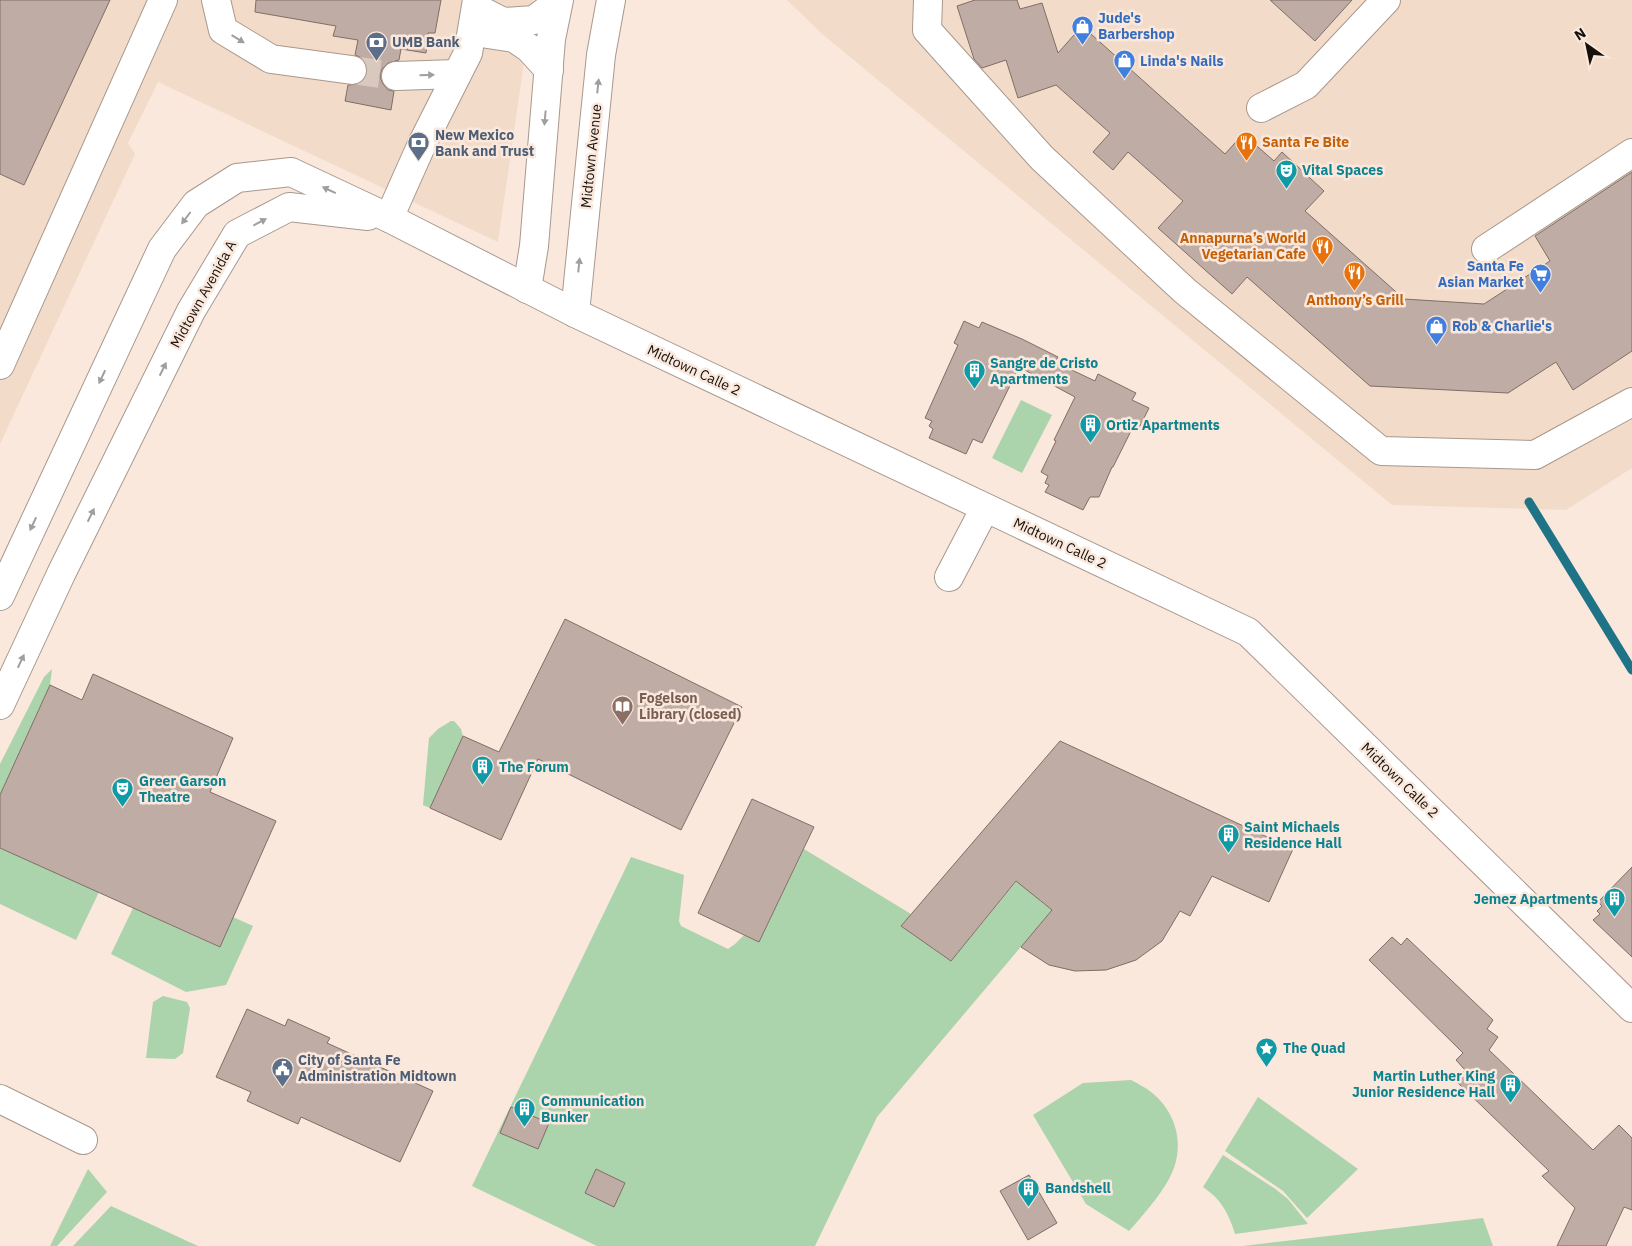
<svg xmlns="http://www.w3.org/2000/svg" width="1632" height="1246" font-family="'IBM Plex Sans',sans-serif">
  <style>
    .built { fill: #f3dbc9 }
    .green { fill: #abd3ac }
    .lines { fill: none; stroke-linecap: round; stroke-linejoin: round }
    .stream { stroke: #1e7386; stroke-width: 9 }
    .building { fill: #bfaca4; stroke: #806e66 }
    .minor-tunnel { stroke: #d8c8bd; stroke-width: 28; stroke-dasharray: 28 14; stroke-linecap: butt }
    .minor-casing { stroke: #a8988d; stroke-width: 30 }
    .minor { stroke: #fff; stroke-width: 28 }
    .oneway { fill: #a19f9d }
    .labels { text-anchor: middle; stroke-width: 5; stroke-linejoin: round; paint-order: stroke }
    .shop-label { font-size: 14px; font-weight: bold; fill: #366cbe; stroke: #fae8dc; text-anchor: start }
    .service-label { font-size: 14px; font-weight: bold; fill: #4e5e75; stroke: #fae8dc; text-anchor: start }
    .food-label { font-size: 14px; font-weight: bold; fill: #c56008; stroke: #fae8dc; text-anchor: start }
    .street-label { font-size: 14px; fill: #15100b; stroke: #fae8dc }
    .culture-label { font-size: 14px; font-weight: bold; fill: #0d838f; stroke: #fae8dc; text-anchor: start }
    .education-label { font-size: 14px; font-weight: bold; fill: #785e54; stroke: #fae8dc; text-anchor: start }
  </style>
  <rect width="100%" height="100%" fill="#fae8dc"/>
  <g class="built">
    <path d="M 0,0 L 533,0 L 498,242 L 158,82 L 128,143 L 135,154 L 0,444 Z"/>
    <path d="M 787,0 L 1632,0 L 1632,468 L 1566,510 L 1392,505 L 821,33 Z"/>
  </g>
  <g class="green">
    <path d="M 1021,400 L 1052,415 L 1022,473 L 992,458 Z"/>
    <path d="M 52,669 L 50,685 L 0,795 L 0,764 L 44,677 Z"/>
    <path d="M 451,721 L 454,721 L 461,729 L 463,736 L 430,808 L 423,805 L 429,738 L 438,729 Z"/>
    <path d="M 0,848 L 99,892 L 76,940 L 0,904 Z"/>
    <path d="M 804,849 L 911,914 L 901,926 L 951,961 L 1043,849 L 1068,868 L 1040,901 L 1052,910 L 877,1117 L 815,1246 L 597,1246 L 472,1186 L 631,857 L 684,875 L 679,921 L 681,926 L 728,949 L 735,944 L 744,935 L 759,942 Z"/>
    <path d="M 133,908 L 219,947 L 233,917 L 253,926 L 226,985 L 186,992 L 111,954 Z"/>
    <path d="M 163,996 L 187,1002 L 190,1008 L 183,1053 L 175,1059 L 146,1058 L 153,1002 Z"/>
    <path d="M 1131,1080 C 1138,1084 1145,1087 1151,1092 C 1178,1113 1186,1149 1169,1179 C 1159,1197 1143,1215 1129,1231 L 1086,1204 L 1033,1115 L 1083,1083 Z"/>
    <path d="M 1258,1097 L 1358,1169 L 1307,1218 L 1283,1191 L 1225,1151 Z"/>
    <path d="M 1223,1155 L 1274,1188 L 1288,1199 L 1308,1224 L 1235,1234 C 1229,1214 1221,1199 1203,1187 Z"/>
    <path d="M 88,1169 L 107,1192 L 57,1246 L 50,1246 Z"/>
    <path d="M 111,1206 L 198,1246 L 73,1246 Z"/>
    <path d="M 1483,1218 L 1493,1246 L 1243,1246 Z"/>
  </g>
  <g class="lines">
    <path class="stream" d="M 1529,502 L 1632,670"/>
  </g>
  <g class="building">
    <path d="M 0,0 L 110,0 L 24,185 L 0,174 Z"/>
    <path d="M 256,0 L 441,0 L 435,33 L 428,33 L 426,53 L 401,49 L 399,60 L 388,63 L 382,69 L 380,77 L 383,84 L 388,90 L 394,91 L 391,110 L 345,101 L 348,85 L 358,84 L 364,80 L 367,73 L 366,64 L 362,58 L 355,55 L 358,40 L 333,36 L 336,26 L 255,12 Z"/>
    <path d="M 975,0 L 1017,0 L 1020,9 L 1042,3 L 1058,53 L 1082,26 L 1225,154 L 1243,134 L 1274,161 L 1282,152 L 1324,191 L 1305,211 L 1404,299 L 1484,304 L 1550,261 L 1535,236 L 1632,172 L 1632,351 L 1573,390 L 1556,362 L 1508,393 L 1370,386 L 1247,277 L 1232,294 L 1158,228 L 1183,201 L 1128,152 L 1113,170 L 1093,152 L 1110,133 L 1056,85 L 1018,98 L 1006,60 L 982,68 L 974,59 L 957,6 Z"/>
    <path d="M 1270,0 L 1352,0 L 1315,41 Z"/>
    <path d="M 964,321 L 979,328 L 982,322 L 1022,339 L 1058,357 L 1055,362 L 1095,381 L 1098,374 L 1136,393 L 1132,400 L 1149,408 L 1139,428 L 1134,425 L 1113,467 L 1112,467 L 1099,497 L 1090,497 L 1083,510 L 1045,492 L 1049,485 L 1045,483 L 1048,476 L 1041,472 L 1056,441 L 1054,440 L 1075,397 L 1019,367 L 982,443 L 973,439 L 966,454 L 929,438 L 933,429 L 929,426 L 932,421 L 925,418 L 958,345 L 954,343 Z"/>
    <path d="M 565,619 L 742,707 L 681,830 L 538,759 L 501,840 L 430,808 L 463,736 L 499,752 Z"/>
    <path d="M 93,674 L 233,738 L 210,792 L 276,821 L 220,947 L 0,848 L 0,795 L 50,685 L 82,700 Z"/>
    <path d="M 1060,741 L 1293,849 L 1269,902 L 1212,876 L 1190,916 L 1180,911 L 1162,941 L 1136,960 L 1106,970 L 1075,971 L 1049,965 L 1021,947 L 1052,910 L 1016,881 L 951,961 L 901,926 Z"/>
    <path d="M 752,799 L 814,827 L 759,942 L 698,913 Z"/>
    <path d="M 1632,867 L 1632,957 L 1593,920 L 1600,914 L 1597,911 L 1602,906 L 1598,902 Z"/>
    <path d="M 1392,937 L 1401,945 L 1407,938 L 1493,1020 L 1487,1029 L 1498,1037 L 1489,1050 L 1593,1150 L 1619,1125 L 1632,1138 L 1632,1210 L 1624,1207 L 1606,1246 L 1557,1246 L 1575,1208 L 1542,1176 L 1549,1171 L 1456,1081 L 1465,1070 L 1456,1060 L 1463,1053 L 1369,960 Z"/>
    <path d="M 247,1009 L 285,1026 L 288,1019 L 330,1038 L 327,1043 L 433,1091 L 400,1162 L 301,1117 L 298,1124 L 247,1101 L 251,1092 L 216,1077 Z"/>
    <path d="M 511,1107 L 549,1123 L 538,1149 L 500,1133 Z"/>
    <path d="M 596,1169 L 625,1183 L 614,1207 L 585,1193 Z"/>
    <path d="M 1029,1175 L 1057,1223 L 1028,1240 L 1000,1191 Z"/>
  </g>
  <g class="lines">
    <path class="minor-tunnel" d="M 352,70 L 396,76"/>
    <defs>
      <g id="minor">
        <path d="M 216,0 L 223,30 L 271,59 L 352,70"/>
        <path d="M 928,0 L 927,30 L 1042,158 L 1185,291 L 1381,451 L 1535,455 L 1632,402"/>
        <path d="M 476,8 L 503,22 L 534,20 L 558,2"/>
        <path d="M 481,33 L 514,38 L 529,48 L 549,70"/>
        <path d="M 396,76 L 457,74"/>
        <path d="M 1261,108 L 1306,85 L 1386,0"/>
        <path d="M 389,218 L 422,144 L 468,53 L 477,0"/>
        <path d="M 1486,249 L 1632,153"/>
        <path d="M 527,289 L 534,246 L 551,39 L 559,0"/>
        <path d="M 575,313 L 601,55 L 611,0"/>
        <path d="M 0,365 L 163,0"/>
        <path d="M 949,577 L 985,508"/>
        <path d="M 0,596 L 162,249 L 196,204 L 237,178 L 291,172 L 389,218 L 575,313 L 1248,632 L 1632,1008"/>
        <path d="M 0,705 L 61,574 L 191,311 L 237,234 L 289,207 L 368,216"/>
        <path d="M 0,1099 L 83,1140"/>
      </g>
    </defs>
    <use href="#minor" class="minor-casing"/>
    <use href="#minor" class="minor"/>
  </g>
  <defs><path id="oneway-solid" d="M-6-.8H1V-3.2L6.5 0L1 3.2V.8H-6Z" transform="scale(1.25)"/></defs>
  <g class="oneway">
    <use href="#oneway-solid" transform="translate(238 39) rotate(31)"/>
    <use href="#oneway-solid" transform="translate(427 75) rotate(-2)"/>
    <use href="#oneway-solid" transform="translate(598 86) rotate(-84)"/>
    <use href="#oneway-solid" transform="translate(545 118) rotate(95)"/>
    <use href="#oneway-solid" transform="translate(329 190) rotate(-155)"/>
    <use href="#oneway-solid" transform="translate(186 218) rotate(127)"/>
    <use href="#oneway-solid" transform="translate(260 222) rotate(-28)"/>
    <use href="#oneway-solid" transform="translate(579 265) rotate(-84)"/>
    <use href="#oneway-solid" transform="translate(163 369) rotate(-64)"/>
    <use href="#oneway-solid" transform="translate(102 377) rotate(115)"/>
    <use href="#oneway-solid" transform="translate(91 515) rotate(-64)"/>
    <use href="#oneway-solid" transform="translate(33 524) rotate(115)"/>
    <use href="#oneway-solid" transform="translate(21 661) rotate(-65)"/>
  </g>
  <defs>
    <symbol id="shop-pin" viewBox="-11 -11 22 30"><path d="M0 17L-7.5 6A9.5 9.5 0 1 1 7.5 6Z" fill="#3f7fe0" stroke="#fae8dc"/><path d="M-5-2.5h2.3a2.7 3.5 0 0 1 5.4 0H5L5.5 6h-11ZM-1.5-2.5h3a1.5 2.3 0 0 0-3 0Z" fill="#fff"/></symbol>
    <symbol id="bank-pin" viewBox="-11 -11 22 30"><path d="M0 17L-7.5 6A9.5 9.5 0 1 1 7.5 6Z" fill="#5c6f8a" stroke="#fae8dc"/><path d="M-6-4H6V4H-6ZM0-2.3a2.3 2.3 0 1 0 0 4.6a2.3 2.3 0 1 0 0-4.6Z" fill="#fff"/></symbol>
    <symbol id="restaurant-pin" viewBox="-11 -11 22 30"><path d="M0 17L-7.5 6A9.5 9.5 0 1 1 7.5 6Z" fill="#e8710a" stroke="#fae8dc"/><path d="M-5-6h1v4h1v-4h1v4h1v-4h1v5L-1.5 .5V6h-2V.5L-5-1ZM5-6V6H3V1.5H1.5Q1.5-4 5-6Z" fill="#fff"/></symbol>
    <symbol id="theatre-pin" viewBox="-11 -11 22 30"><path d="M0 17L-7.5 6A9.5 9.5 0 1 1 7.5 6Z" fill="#0f9aa8" stroke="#fae8dc"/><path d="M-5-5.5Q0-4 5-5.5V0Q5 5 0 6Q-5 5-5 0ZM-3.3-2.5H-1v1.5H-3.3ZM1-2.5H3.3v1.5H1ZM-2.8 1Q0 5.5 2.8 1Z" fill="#fff"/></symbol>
    <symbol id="supermarket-pin" viewBox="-11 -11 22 30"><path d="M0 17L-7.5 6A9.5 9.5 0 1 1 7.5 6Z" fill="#3f7fe0" stroke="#fae8dc"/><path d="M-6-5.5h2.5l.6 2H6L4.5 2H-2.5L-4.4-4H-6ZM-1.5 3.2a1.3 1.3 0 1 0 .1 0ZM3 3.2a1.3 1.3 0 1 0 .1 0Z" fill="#fff"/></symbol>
    <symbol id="building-pin" viewBox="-11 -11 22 30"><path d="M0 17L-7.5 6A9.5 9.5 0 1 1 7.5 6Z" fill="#0f9aa8" stroke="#fae8dc"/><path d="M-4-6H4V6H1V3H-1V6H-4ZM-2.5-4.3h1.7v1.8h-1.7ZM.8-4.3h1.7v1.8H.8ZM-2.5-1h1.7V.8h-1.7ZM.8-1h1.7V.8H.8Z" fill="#fff"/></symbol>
    <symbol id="library-pin" viewBox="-11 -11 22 30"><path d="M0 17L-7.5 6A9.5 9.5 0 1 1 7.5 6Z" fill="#8d6e63" stroke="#fae8dc"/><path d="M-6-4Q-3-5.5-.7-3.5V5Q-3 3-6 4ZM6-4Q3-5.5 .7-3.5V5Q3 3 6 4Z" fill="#fff"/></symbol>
    <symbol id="sight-pin" viewBox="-11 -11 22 30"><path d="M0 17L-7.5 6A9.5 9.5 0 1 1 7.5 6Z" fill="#0f9aa8" stroke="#fae8dc"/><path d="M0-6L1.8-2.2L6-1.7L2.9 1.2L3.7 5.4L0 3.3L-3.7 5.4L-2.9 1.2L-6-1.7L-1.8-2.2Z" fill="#fff"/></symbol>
    <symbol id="civic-pin" viewBox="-11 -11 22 30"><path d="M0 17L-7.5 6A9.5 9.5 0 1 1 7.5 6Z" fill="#5c6f8a" stroke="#fae8dc"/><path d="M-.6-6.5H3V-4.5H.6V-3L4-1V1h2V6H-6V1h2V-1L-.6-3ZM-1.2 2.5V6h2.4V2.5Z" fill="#fff"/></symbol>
  </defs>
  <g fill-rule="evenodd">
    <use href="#shop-pin" x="1070" y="14" width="25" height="34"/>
    <use href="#bank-pin" x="364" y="30" width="25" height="34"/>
    <use href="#shop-pin" x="1112" y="48" width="25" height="34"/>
    <use href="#restaurant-pin" x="1234" y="130" width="25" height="34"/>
    <use href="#bank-pin" x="406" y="130" width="25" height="34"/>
    <use href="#theatre-pin" x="1274" y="158" width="25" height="34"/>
    <use href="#restaurant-pin" x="1310" y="234" width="25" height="34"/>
    <use href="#restaurant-pin" x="1342" y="260" width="25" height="34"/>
    <use href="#supermarket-pin" x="1528" y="262" width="25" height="34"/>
    <use href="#shop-pin" x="1424" y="314" width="25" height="34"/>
    <use href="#building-pin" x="962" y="358" width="25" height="34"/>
    <use href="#building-pin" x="1078" y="412" width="25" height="34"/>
    <use href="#library-pin" x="610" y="694" width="25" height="34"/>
    <use href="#building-pin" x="470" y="754" width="25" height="34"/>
    <use href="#theatre-pin" x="110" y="776" width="25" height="34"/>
    <use href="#building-pin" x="1216" y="822" width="25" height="34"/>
    <use href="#building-pin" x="1602" y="886" width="25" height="34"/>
    <use href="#sight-pin" x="1254" y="1036" width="25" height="34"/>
    <use href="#civic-pin" x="270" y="1056" width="25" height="34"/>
    <use href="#building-pin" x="1498" y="1072" width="25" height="34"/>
    <use href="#building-pin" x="512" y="1096" width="25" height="34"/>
    <use href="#building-pin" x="1016" y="1176" width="25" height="34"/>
  </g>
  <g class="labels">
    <g class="shop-label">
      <text x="1098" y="23">Jude's<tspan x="1098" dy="16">Barbershop</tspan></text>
      <text x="1140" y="66">Linda's Nails</text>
      <text x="1524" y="271" text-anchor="end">Santa Fe<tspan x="1524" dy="16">Asian Market</tspan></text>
      <text x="1452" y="331">Rob &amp; Charlie's</text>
    </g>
    <g class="service-label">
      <text x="392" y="47">UMB Bank</text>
      <text x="435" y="140">New Mexico<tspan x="435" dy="16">Bank and Trust</tspan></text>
      <text x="298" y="1065">City of Santa Fe<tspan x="298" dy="16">Administration Midtown</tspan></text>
    </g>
    <g class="food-label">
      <text x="1262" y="147">Santa Fe Bite</text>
      <text x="1306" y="243" text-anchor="end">Annapurna’s World<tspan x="1306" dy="16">Vegetarian Cafe</tspan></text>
      <text x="1355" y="305" text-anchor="middle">Anthony’s Grill</text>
    </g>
    <g class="street-label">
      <text transform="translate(591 156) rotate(-84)" y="5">Midtown Avenue</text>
      <text transform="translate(203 294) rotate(-61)" y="5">Midtown Avenida A</text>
      <text transform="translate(694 370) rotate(25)" y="5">Midtown Calle 2</text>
      <text transform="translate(1060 543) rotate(25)" y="5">Midtown Calle 2</text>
      <text transform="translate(1400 780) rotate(44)" y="5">Midtown Calle 2</text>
    </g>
    <g class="culture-label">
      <text x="1302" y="175">Vital Spaces</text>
      <text x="990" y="368">Sangre de Cristo<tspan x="990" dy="16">Apartments</tspan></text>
      <text x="1106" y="430">Ortiz Apartments</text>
      <text x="499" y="772">The Forum</text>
      <text x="139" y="786">Greer Garson<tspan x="139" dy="16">Theatre</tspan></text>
      <text x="1244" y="832">Saint Michaels<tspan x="1244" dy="16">Residence Hall</tspan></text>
      <text x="1598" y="904" text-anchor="end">Jemez Apartments</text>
      <text x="1283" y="1053">The Quad</text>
      <text x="1495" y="1081" text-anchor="end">Martin Luther King<tspan x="1495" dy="16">Junior Residence Hall</tspan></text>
      <text x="541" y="1106">Communication<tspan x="541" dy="16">Bunker</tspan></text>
      <text x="1045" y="1193">Bandshell</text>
    </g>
    <g class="education-label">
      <text x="639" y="703">Fogelson<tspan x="639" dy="16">Library (closed)</tspan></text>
    </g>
  </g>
  <g transform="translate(1587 45) rotate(327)" stroke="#fae8dc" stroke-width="4" paint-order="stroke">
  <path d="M0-4L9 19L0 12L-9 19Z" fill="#15100b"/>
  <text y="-8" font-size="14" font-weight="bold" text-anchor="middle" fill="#15100b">N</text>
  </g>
</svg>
